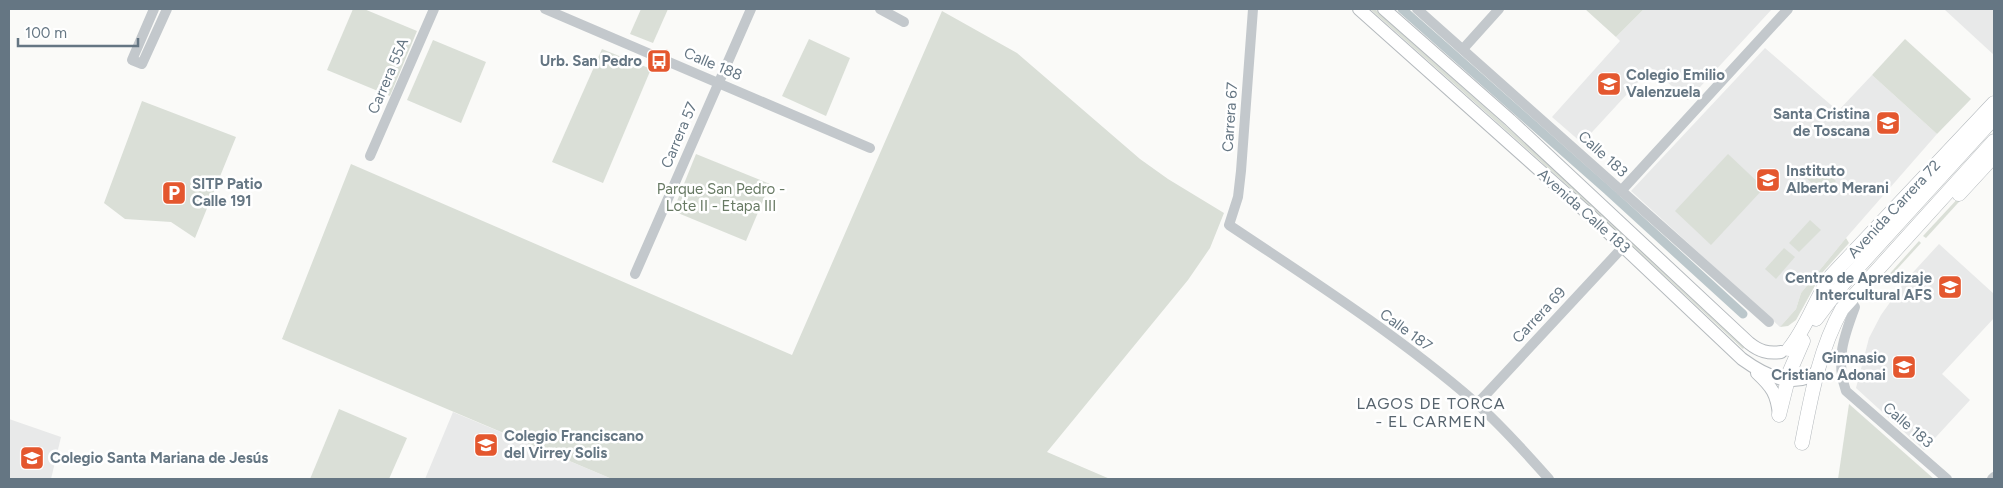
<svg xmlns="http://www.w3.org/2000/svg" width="2003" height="488" font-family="Figtree,sans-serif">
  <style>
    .built { fill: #e8e9e9 }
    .green { fill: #dadfd7 }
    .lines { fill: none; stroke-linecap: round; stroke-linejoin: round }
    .canal { stroke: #bbc7cb; stroke-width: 9 }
    .major-casing { stroke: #b5babe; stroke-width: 14 }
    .highway-casing { stroke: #b4b9bd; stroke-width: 15 }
    .minor { stroke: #c3c8cc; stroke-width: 10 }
    .major { stroke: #fff; stroke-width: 12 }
    .highway { stroke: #fff; stroke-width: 14 }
    .labels { text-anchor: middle; stroke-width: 5; stroke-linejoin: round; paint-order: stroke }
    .poi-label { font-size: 15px; font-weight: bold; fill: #657683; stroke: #fff; text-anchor: start }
    .street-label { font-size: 15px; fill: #657683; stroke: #fff }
    .park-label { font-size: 15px; fill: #687a64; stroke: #fff }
    .neighbourhood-label { font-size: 16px; letter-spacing: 1px; fill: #57646e; stroke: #fff }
  </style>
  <rect width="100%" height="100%" fill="#fafaf8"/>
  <g class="built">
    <path d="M 1644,9 L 1772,9 L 1688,100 L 1651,68 L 1582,143 L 1552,117 L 1620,41 L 1616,37 Z"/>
    <path d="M 1944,9 L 1994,9 L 1994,55 Z"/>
    <path d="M 1765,48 L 1838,111 L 1872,75 L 1937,134 L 1846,238 L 1801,293 L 1796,309 L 1780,327 L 1631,191 Z"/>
    <path d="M 1939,244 L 1994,294 L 1994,318 L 1942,374 L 1970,400 L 1924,450 L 1856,388 L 1869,338 L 1881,315 L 1906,280 Z"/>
    <path d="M 453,412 L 612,479 L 425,479 Z"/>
    <path d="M 9,419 L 61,437 L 51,479 L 9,479 Z"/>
  </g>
  <g class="green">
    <path d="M 353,9 L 364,9 L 417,31 L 390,96 L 327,70 Z"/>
    <path d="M 641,9 L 668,9 L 653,43 L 630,34 Z"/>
    <path d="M 1370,9 L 1375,9 L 1569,182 L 1745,346 L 1743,349 L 1567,185 Z"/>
    <path d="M 1585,9 L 1644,9 L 1616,37 Z"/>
    <path d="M 942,11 L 1017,53 L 1140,159 L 1168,179 L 1224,213 L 1210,248 L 1188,280 L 1047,452 L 1110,479 L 612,479 L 282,339 L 351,164 L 792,355 Z"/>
    <path d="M 809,39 L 850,58 L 826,116 L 782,96 Z"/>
    <path d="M 1905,39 L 1971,99 L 1937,134 L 1872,75 Z"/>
    <path d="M 433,40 L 486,62 L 461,123 L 407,100 Z"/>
    <path d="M 602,49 L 651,69 L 603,183 L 552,162 Z"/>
    <path d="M 142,101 L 236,137 L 195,238 L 171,222 L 125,219 L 104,203 Z"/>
    <path d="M 696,154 L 770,184 L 746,241 L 673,211 Z"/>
    <path d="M 1728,154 L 1764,188 L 1711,245 L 1675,211 Z"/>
    <path d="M 1815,162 L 1836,181 L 1824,194 L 1803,175 Z"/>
    <path d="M 1987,167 L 1989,169 L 1926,238 L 1923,236 Z"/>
    <path d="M 1810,220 L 1821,230 L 1799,252 L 1789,243 Z"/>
    <path d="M 1846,238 L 1849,243 L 1822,273 L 1796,320 L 1788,326 L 1780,327 L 1796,309 L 1801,293 Z"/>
    <path d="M 1919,241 L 1921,243 L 1887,280 L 1885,279 Z"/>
    <path d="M 1784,248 L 1795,257 L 1776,279 L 1765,269 Z"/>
    <path d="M 1849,404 L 1934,479 L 1838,479 Z"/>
    <path d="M 339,409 L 407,438 L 389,479 L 310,479 Z"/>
  </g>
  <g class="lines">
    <path class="canal" d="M 1402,9 L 1607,190 L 1743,314"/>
    <defs>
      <g id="major">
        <path d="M 1359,9 L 1592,217 L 1742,359 C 1764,375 1796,391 1819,370"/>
        <path d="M 1384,9 L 1510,120 L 1749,343 C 1759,351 1768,354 1781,352"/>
        <path d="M 1757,373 C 1772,387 1777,394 1779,415"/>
      </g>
      <g id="highway">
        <path d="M 1959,194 L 1994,156"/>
        <path d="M 1816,319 L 1841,286 L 1994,118"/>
        <path d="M 1789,349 C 1807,327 1815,299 1831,276 L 1994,103"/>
        <path d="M 1779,415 L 1790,371 L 1803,341"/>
        <path d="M 1802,443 C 1811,397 1819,350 1842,309 L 1994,141"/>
      </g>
    </defs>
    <use href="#major" class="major-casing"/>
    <use href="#highway" class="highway-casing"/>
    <g class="minor">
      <path d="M 154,9 L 132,60 L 142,64 L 167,9"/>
      <path d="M 545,9 L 870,148"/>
      <path d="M 880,9 L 904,22"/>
      <path d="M 1253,9 L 1241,171 L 1238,197 L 1229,225 C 1313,281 1399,336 1476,403 C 1502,426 1526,453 1549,479"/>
      <path d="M 1417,9 L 1769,322"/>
      <path d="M 1463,49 L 1499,9"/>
      <path d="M 370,156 L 434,9"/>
      <path d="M 1621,191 L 1788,9"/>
      <path d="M 635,274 L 751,9"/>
      <path d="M 1855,307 C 1844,336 1835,361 1846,391 L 1947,479"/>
      <path d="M 1477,404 L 1623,247"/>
      <path d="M 1992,479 L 1994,477"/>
    </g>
    <use href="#major" class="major"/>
    <use href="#highway" class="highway"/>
  </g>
  <defs>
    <symbol id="bus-square" viewBox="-11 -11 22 22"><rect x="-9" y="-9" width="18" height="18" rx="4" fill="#e4572e" stroke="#fff"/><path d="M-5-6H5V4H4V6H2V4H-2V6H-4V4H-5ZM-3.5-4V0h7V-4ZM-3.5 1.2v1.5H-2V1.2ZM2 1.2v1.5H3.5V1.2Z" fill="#fff"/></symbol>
    <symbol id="school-square" viewBox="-11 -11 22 22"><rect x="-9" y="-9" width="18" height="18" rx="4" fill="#e4572e" stroke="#fff"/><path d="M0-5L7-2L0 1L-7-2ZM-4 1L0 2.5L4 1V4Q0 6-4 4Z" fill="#fff"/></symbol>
    <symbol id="parking-square" viewBox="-11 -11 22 22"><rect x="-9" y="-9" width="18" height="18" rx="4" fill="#e4572e" stroke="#fff"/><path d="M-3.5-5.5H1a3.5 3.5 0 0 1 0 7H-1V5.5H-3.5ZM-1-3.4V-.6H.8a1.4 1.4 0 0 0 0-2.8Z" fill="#fff"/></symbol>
  </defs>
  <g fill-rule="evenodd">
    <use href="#bus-square" x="645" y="47" width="28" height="28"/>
    <use href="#school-square" x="1595" y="70" width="28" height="28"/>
    <use href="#school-square" x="1874" y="109" width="28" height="28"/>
    <use href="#school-square" x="1754" y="166" width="28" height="28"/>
    <use href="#parking-square" x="160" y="179" width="28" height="28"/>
    <use href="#school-square" x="1936" y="273" width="28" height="28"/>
    <use href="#school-square" x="1890" y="353" width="28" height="28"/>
    <use href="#school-square" x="472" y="431" width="28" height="28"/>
    <use href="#school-square" x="18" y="444" width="28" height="28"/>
  </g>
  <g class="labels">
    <g class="poi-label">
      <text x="642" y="66" text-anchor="end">Urb. San Pedro</text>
      <text x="1626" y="80">Colegio Emilio<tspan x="1626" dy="17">Valenzuela</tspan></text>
      <text x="1870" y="119" text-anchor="end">Santa Cristina<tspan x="1870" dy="17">de Toscana</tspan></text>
      <text x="1786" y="176">Instituto<tspan x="1786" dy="17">Alberto Merani</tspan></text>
      <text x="192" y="189">SITP Patio<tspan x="192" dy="17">Calle 191</tspan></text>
      <text x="1932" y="283" text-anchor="end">Centro de Apredizaje<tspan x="1932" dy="17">Intercultural AFS</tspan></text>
      <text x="1886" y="363" text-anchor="end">Gimnasio<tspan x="1886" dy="17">Cristiano Adonai</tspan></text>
      <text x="504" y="441">Colegio Franciscano<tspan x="504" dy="17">del Virrey Solis</tspan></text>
      <text x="50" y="463">Colegio Santa Mariana de Jesús</text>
    </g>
    <g class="street-label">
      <text transform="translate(713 64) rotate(23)" y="5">Calle 188</text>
      <text transform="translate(388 76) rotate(-67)" y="5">Carrera 55A</text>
      <text transform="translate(1230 117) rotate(-86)" y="5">Carrera 67</text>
      <text transform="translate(679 135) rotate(-67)" y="5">Carrera 57</text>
      <text transform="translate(1603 154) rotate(42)" y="5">Calle 183</text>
      <text transform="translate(1894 209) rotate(-47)" y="5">Avenida Carrera 72</text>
      <text transform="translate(1584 211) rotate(42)" y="5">Avenida Calle 183</text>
      <text transform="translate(1539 315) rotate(-47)" y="5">Carrera 69</text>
      <text transform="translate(1406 330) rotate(36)" y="5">Calle 187</text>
      <text transform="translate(1908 425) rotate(41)" y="5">Calle 183</text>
    </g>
    <g class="park-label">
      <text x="721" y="194">Parque San Pedro -<tspan x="721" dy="17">Lote II - Etapa III</tspan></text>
    </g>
    <g class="neighbourhood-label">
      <text x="1431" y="409">LAGOS DE TORCA<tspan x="1431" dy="18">- EL CARMEN</tspan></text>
    </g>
  </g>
  <rect width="2003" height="488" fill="none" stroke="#657683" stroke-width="20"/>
  <path d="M18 38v8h120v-8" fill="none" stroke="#657683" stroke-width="2.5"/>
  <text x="25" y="38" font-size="15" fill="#657683" stroke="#ffffff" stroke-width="4" paint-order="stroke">100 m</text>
</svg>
